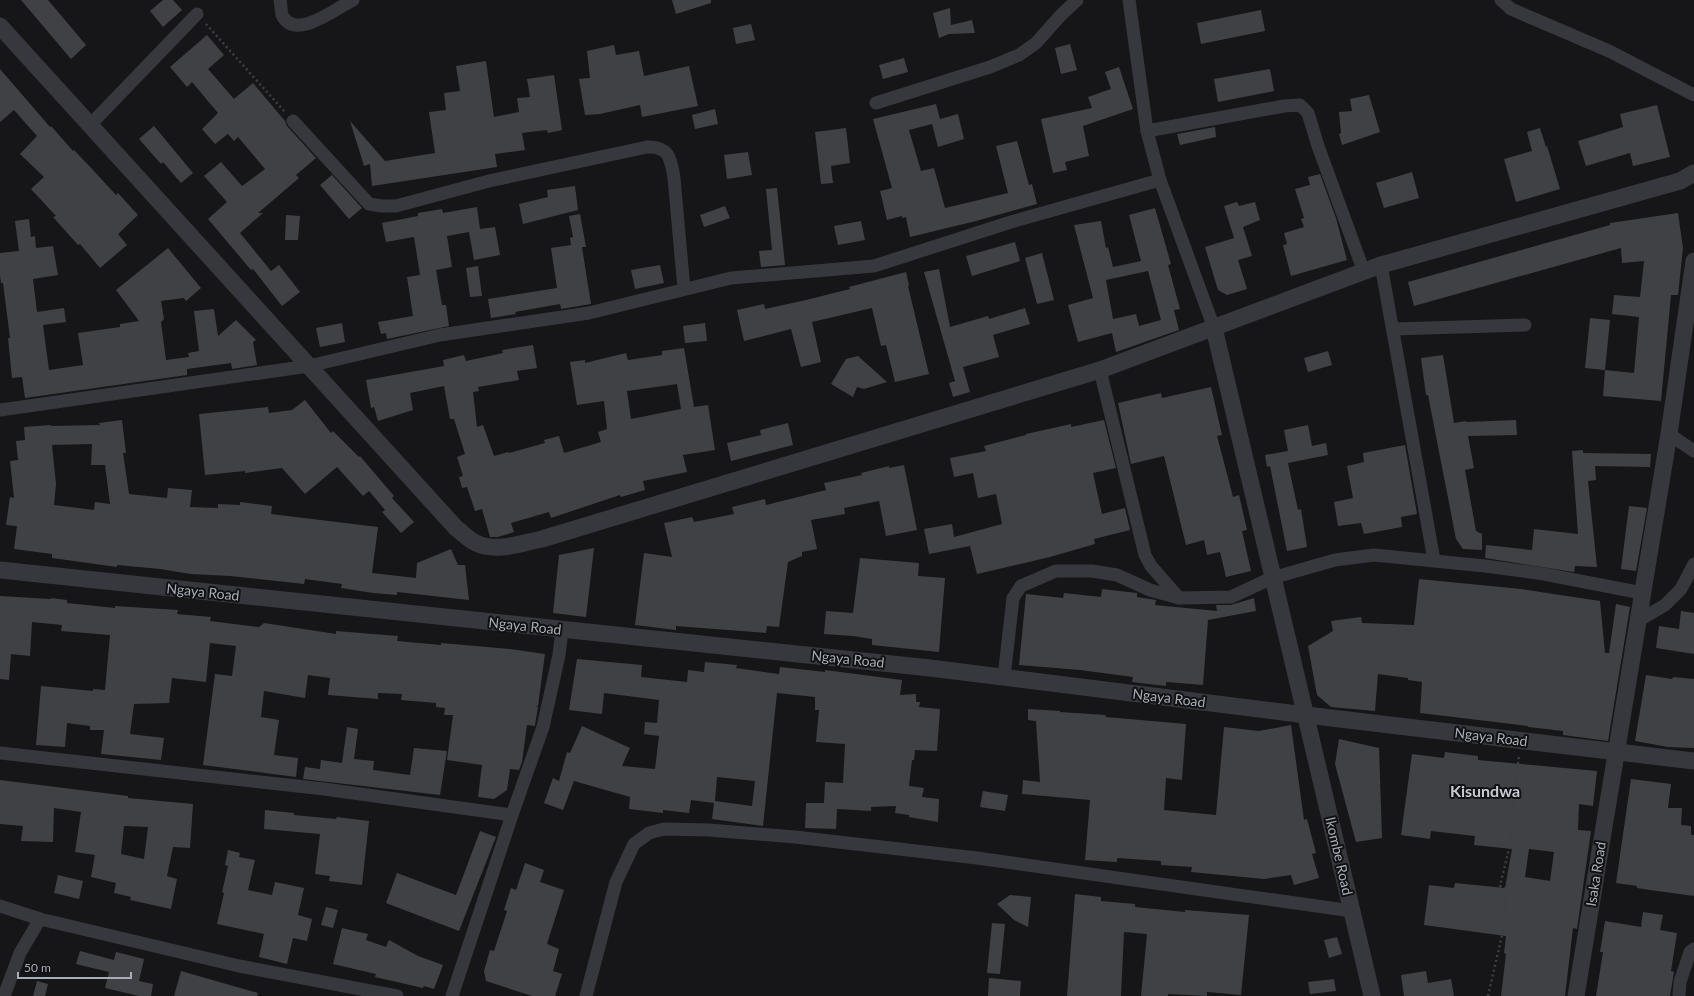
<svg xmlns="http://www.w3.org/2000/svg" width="1694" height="996" font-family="Lato,sans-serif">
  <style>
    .building { fill: #404145; fill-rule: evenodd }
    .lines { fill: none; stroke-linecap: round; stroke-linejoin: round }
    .path { stroke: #3d3f44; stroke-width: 2.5; stroke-dasharray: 2 3; stroke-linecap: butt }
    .minor { stroke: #37383d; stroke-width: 13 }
    .tertiary { stroke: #37383d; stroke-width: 17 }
    .labels { text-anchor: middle; stroke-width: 4; stroke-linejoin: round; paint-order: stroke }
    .street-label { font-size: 14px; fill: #a8adb8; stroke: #111113 }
    .quarter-label { font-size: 16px; font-weight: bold; fill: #c9ccd4; stroke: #111113 }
  </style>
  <rect width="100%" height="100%" fill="#161618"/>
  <g class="building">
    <path d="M 21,0 L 48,0 L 86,45 L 71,59 Z"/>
    <path d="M 163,0 L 173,0 L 182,10 L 163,27 L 150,11 Z"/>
    <path d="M 672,0 L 711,0 L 711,3 L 676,14 Z"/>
    <path d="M 950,8 L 951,25 L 972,20 L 975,33 L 949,34 L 939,38 L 933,13 Z"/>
    <path d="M 1261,10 L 1265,31 L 1201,44 L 1197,23 Z"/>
    <path d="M 751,24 L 755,40 L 736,44 L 733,28 Z"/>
    <path d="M 207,35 L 224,55 L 208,69 L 234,99 L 253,83 L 285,121 L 287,126 L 316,158 L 296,175 L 299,178 L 258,213 L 263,213 L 240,233 L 271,271 L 279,265 L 300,292 L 282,306 L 253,269 L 251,270 L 208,219 L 227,202 L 204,176 L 221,162 L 242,186 L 265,169 L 238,137 L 234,141 L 228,134 L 215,144 L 202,129 L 218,113 L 192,82 L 187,87 L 170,67 Z"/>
    <path d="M 1070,44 L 1077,70 L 1061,74 L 1055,48 Z"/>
    <path d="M 614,45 L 616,55 L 639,51 L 644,76 L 689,66 L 698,106 L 642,117 L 640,105 L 600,114 L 585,115 L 579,79 L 590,78 L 587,51 Z"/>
    <path d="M 904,58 L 908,72 L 883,79 L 879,65 Z"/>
    <path d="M 486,61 L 494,117 L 519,112 L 517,98 L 530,97 L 527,79 L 554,75 L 562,130 L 548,133 L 547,130 L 522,133 L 525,150 L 495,154 L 497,167 L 372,186 L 370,164 L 364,166 L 350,121 L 385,161 L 435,153 L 429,112 L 446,110 L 444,93 L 460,91 L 456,66 Z"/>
    <path d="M 1119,67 L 1133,109 L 1083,126 L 1089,156 L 1065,162 L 1067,170 L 1053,173 L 1041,119 L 1092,108 L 1088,97 L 1111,89 L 1105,72 Z"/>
    <path d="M 0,69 L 50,127 L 51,126 L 73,151 L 74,150 L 93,170 L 116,195 L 118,193 L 138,215 L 118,234 L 127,245 L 100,268 L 80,244 L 78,245 L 53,217 L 56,216 L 31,189 L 44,177 L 20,154 L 37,136 L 14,110 L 0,122 Z"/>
    <path d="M 1270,69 L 1274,91 L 1218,102 L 1214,79 Z"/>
    <path d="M 1369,95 L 1380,132 L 1342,145 L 1339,134 L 1341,133 L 1339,112 L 1352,111 L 1350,99 Z"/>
    <path d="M 936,104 L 940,119 L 958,114 L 964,139 L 938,147 L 932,124 L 909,130 L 921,171 L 934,168 L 945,208 L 1008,193 L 996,146 L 1017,141 L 1029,185 L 1032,184 L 1037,204 L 976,221 L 910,237 L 906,217 L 902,218 L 902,216 L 887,220 L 880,191 L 892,188 L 873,119 Z"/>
    <path d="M 1657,105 L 1670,157 L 1633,166 L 1630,153 L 1586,166 L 1578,141 L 1623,127 L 1620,114 Z"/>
    <path d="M 715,109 L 718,124 L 695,129 L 692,115 Z"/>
    <path d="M 154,126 L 193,173 L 181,183 L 163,162 L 161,164 L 139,139 Z"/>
    <path d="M 1215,127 L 1216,137 L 1180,145 L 1177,134 Z"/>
    <path d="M 846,128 L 850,163 L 831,166 L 833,183 L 821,184 L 815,132 Z"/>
    <path d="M 1540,128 L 1546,147 L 1547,146 L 1560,189 L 1516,202 L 1504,159 L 1532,151 L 1527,132 Z"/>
    <path d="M 748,152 L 752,175 L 727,179 L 724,155 Z"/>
    <path d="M 1412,172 L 1419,198 L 1384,208 L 1376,183 Z"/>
    <path d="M 1320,174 L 1336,218 L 1347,260 L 1291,276 L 1283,245 L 1287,244 L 1284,233 L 1304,227 L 1301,219 L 1304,218 L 1295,189 L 1310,185 L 1308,177 Z"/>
    <path d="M 332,175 L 362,208 L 349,219 L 320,185 Z"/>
    <path d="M 575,186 L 578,210 L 523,224 L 519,204 L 548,197 L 547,190 Z"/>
    <path d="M 777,188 L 785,265 L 761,267 L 759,251 L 772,250 L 766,189 Z"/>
    <path d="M 1237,202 L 1239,206 L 1255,202 L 1260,220 L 1243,227 L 1252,256 L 1238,260 L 1247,289 L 1227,295 L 1218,290 L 1205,247 L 1234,238 L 1224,206 Z"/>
    <path d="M 725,206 L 730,218 L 704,227 L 700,215 Z"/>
    <path d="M 477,207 L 480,229 L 495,227 L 500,255 L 474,260 L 469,232 L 447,236 L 452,267 L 436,270 L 442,305 L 446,305 L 449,326 L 387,339 L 386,333 L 381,334 L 378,322 L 413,316 L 407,277 L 420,275 L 414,237 L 386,242 L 382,223 L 418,216 L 418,213 L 442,209 L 443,213 Z"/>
    <path d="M 1155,208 L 1171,264 L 1168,265 L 1180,309 L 1174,310 L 1179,330 L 1116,352 L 1112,333 L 1078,342 L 1068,305 L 1093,298 L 1074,225 L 1101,221 L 1106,248 L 1108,247 L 1113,267 L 1141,261 L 1129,215 ZM 1148,271 L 1161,320 L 1139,326 L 1136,314 L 1113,319 L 1106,280 Z"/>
    <path d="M 1678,213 L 1683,248 L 1678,295 L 1671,295 L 1661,401 L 1603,396 L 1605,370 L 1634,373 L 1639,317 L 1612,314 L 1614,295 L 1640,297 L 1644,261 L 1622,263 L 1621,248 L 1414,306 L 1408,282 L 1610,225 L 1610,223 Z"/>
    <path d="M 580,214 L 586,247 L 582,247 L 591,304 L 561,309 L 560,304 L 515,312 L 516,314 L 491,318 L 488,299 L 557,288 L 551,248 L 571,245 L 570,238 L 573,237 L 569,216 Z"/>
    <path d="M 286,215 L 300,216 L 298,240 L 285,240 Z"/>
    <path d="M 29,219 L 31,237 L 35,236 L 36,248 L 53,246 L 58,275 L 33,279 L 37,312 L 64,308 L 66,322 L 43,325 L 49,370 L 83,365 L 78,333 L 120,327 L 120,324 L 139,321 L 116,290 L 168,248 L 201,288 L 186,301 L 184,298 L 161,301 L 164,319 L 161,322 L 166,360 L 189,357 L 188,353 L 199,351 L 194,311 L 214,309 L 218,336 L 236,320 L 256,340 L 253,342 L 257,365 L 232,369 L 231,363 L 187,369 L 187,375 L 25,398 L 22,377 L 12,378 L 8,338 L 10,338 L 3,283 L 1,283 L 0,275 L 0,253 L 19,251 L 15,221 Z"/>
    <path d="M 861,221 L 865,240 L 838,245 L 834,226 Z"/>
    <path d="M 1015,242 L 1020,261 L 972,276 L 966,256 Z"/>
    <path d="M 1042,253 L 1054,300 L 1037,304 L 1025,258 Z"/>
    <path d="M 660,265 L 664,283 L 635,289 L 631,270 Z"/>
    <path d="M 478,266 L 482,296 L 470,297 L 466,268 Z"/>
    <path d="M 939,269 L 950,327 L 988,316 L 989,319 L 1025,308 L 1030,324 L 993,335 L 999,357 L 963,367 L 970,392 L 953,397 L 949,383 L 955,381 L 924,272 Z"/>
    <path d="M 906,272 L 909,285 L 908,286 L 929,374 L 895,382 L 886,345 L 881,346 L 872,308 L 812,322 L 821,362 L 801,367 L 791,329 L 744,341 L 737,310 L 764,304 L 765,309 L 806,300 L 850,289 L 849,287 Z"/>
    <path d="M 1590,318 L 1610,320 L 1605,370 L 1585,368 Z"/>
    <path d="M 342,323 L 345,342 L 320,347 L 316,328 Z"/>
    <path d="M 705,323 L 707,341 L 685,343 L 683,326 Z"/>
    <path d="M 533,345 L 537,368 L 517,371 L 519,380 L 478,387 L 479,391 L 473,392 L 477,427 L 483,425 L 494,456 L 508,452 L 509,453 L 545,443 L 544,440 L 559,436 L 564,453 L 601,442 L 598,432 L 607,429 L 604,401 L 577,405 L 570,362 L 585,360 L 585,363 L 626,353 L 628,360 L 662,355 L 662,351 L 684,348 L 694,407 L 708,405 L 715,450 L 683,455 L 687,472 L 643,481 L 645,490 L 621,497 L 620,495 L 551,518 L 549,512 L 511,523 L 514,532 L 498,537 L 490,537 L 482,509 L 475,511 L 467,487 L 462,488 L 459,477 L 463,476 L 457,457 L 465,454 L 454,419 L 450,419 L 444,386 L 410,393 L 413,410 L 378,421 L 374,407 L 371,408 L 366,380 L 444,366 L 443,360 L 464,355 L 466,361 L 503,353 L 502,350 ZM 677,384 L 681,409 L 631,419 L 627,391 Z"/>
    <path d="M 1328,351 L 1332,365 L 1308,372 L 1304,358 Z"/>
    <path d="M 1443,355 L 1454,423 L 1466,421 L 1466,422 L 1516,420 L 1517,435 L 1468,436 L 1474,468 L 1465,470 L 1476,531 L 1482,534 L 1482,550 L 1463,549 L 1456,539 L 1428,395 L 1426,395 L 1421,358 Z"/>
    <path d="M 858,356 L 887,382 L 864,389 L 857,387 L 853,397 L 831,384 L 846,359 Z"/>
    <path d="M 1211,387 L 1222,435 L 1217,436 L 1233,497 L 1239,495 L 1247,530 L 1242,531 L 1251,571 L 1226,577 L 1220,552 L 1207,555 L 1204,540 L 1186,545 L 1164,456 L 1131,464 L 1118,403 L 1161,393 L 1162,398 Z"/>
    <path d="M 305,400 L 331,433 L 333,431 L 359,457 L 360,456 L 394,496 L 392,498 L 414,522 L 401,533 L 382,512 L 385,510 L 369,491 L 363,496 L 337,467 L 305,494 L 282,468 L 245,473 L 245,471 L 205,475 L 199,414 L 268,407 L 269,413 L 292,410 Z"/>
    <path d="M 122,420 L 126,453 L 123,453 L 129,494 L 167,498 L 168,488 L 192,490 L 190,507 L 218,508 L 218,504 L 240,505 L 240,502 L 272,506 L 271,514 L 378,527 L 372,573 L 416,578 L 417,563 L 451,549 L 458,565 L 465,565 L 469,600 L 397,592 L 397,595 L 373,593 L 341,588 L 342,584 L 305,579 L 304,584 L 230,576 L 191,574 L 160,569 L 117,565 L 117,567 L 52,558 L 52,554 L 14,549 L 17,526 L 6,525 L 10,497 L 14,498 L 10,461 L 18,460 L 16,441 L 25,440 L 24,427 L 51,425 L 51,426 L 100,425 L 99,423 ZM 92,444 L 91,465 L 105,465 L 110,504 L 95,502 L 94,510 L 54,505 L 56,484 L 52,445 Z"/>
    <path d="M 1104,420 L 1116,468 L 1093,473 L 1102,514 L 1125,508 L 1130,530 L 1094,539 L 1095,544 L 1050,557 L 977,574 L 970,546 L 929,554 L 924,529 L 952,524 L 954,537 L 1002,524 L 996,494 L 978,498 L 973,473 L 954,477 L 950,458 L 986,451 L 984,446 L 1026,435 L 1026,434 L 1071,424 L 1071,427 Z"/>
    <path d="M 788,423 L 793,445 L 731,461 L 727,443 L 761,435 L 760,430 Z"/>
    <path d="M 1308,425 L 1312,446 L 1326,443 L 1328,455 L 1288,463 L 1298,510 L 1301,509 L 1307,547 L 1287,551 L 1270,466 L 1267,467 L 1265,455 L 1288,451 L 1284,430 Z"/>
    <path d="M 1405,445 L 1417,514 L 1401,517 L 1402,527 L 1364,534 L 1361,523 L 1338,526 L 1334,502 L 1353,498 L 1347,466 L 1364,462 L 1363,453 Z"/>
    <path d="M 1583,450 L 1583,453 L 1651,454 L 1650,467 L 1595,466 L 1596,480 L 1588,481 L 1597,567 L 1575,566 L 1574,572 L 1485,558 L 1486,545 L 1532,550 L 1534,529 L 1578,534 L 1572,451 Z"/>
    <path d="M 904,465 L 917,530 L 886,536 L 879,501 L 844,508 L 845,514 L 811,520 L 817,549 L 802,552 L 802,556 L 788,562 L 779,627 L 767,626 L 766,633 L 676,626 L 676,630 L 635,625 L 644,553 L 672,557 L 664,523 L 692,517 L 694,522 L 734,514 L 732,507 L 765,499 L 766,505 L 826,490 L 824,483 L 862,475 L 861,473 L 889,466 L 889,468 Z"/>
    <path d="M 1629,506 L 1647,508 L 1636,571 L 1621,569 Z"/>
    <path d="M 594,548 L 586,617 L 553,613 L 559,555 Z"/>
    <path d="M 860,558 L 919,563 L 918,576 L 945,578 L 939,652 L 872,645 L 872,639 L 853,636 L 824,634 L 826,611 L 853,613 Z"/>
    <path d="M 1419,579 L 1521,589 L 1600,601 L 1605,653 L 1609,653 L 1616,604 L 1630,607 L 1608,741 L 1563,735 L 1563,731 L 1528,727 L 1528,726 L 1420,713 L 1422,682 L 1408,680 L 1408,678 L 1378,674 L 1375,711 L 1331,707 L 1317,695 L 1308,646 L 1333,631 L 1331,621 L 1361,617 L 1362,623 L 1414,625 Z"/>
    <path d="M 1102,589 L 1137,593 L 1137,597 L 1156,600 L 1155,605 L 1217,611 L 1216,605 L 1231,605 L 1254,598 L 1256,611 L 1208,620 L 1203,685 L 1166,682 L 1166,686 L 1132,682 L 1133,677 L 1080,670 L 1019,665 L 1026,594 L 1063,598 L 1064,593 L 1101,597 Z"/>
    <path d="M 0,596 L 51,599 L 51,598 L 67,600 L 67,603 L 115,608 L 115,606 L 178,610 L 177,614 L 211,617 L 210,621 L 259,627 L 264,623 L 336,634 L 336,631 L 398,636 L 397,641 L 441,645 L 441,643 L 510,649 L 545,654 L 538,706 L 536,706 L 538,707 L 535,725 L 535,726 L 527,725 L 522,762 L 519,770 L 510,769 L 507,790 L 494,799 L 478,797 L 482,765 L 447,760 L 453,715 L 444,715 L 445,708 L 436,707 L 436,703 L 401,700 L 402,694 L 378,693 L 378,699 L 328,695 L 330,678 L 308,675 L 305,698 L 264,691 L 261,717 L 279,720 L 274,755 L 298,758 L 296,777 L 203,765 L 215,674 L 232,676 L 236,646 L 210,643 L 206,682 L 172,678 L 169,703 L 134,704 L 130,734 L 164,738 L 161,760 L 101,754 L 104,730 L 90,730 L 90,726 L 67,723 L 65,747 L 36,745 L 41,686 L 93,691 L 93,689 L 105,690 L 110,635 L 61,631 L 62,625 L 32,622 L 30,656 L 11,654 L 9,680 L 0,679 Z"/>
    <path d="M 1681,611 L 1694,613 L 1694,654 L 1656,648 L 1659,626 L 1679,629 Z"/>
    <path d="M 577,659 L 642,665 L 641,677 L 687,682 L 688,670 L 704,672 L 705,662 L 737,665 L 736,668 L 779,674 L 780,667 L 825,672 L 825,670 L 902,680 L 900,695 L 916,694 L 916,702 L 920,702 L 919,707 L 940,709 L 937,751 L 915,750 L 914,760 L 912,760 L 909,786 L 924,788 L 922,797 L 939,799 L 938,822 L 909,817 L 909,815 L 895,813 L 896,806 L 871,807 L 871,811 L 837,809 L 836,829 L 805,828 L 806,803 L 824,803 L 825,782 L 843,783 L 845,744 L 816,742 L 819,710 L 815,710 L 815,697 L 777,693 L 763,826 L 712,819 L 714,803 L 691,800 L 689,813 L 663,810 L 663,813 L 629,809 L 630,797 L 574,781 L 563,810 L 544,803 L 553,778 L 559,781 L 567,752 L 570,753 L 582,726 L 630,748 L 622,766 L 655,769 L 659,736 L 644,734 L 645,722 L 657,723 L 659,700 L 604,693 L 602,714 L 569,710 ZM 717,777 L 755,781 L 752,806 L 715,801 Z"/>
    <path d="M 1646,675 L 1672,679 L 1673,677 L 1694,679 L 1694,748 L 1668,747 L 1635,741 Z"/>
    <path d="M 1028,709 L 1060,711 L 1060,712 L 1105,715 L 1106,717 L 1186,724 L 1182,780 L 1166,778 L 1164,810 L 1216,815 L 1224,727 L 1259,731 L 1291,725 L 1304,820 L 1307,819 L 1316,853 L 1312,854 L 1319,878 L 1294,885 L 1291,875 L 1264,879 L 1191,872 L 1192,867 L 1161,865 L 1161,861 L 1117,858 L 1117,862 L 1085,860 L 1090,800 L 1022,794 L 1023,780 L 1040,782 L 1036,721 L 1028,720 Z"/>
    <path d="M 347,727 L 358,729 L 354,759 L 374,761 L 373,770 L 410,775 L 414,748 L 447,751 L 440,795 L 303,779 L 305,767 L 320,769 L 321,760 L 342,763 Z"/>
    <path d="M 1339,739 L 1379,748 L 1382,838 L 1356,842 L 1335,764 Z"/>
    <path d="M 1445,752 L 1478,756 L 1478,760 L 1597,771 L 1593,806 L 1579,804 L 1578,830 L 1591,831 L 1577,929 L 1573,928 L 1565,996 L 1501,996 L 1506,954 L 1504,953 L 1506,936 L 1424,925 L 1429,885 L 1454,888 L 1455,883 L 1505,888 L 1512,849 L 1474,845 L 1475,836 L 1431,831 L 1430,839 L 1401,835 L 1412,754 L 1444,758 ZM 1529,849 L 1554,852 L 1550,881 L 1525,877 Z"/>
    <path d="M 1631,779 L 1671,784 L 1668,808 L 1682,808 L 1681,825 L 1691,826 L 1691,835 L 1694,835 L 1694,896 L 1650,890 L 1637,888 L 1637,886 L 1616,883 Z"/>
    <path d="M 0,780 L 128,796 L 128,798 L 193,804 L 190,848 L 173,847 L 167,876 L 177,879 L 171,909 L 130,900 L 131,897 L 114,893 L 116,883 L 91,877 L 95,855 L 75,852 L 81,812 L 54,808 L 53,842 L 21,841 L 23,826 L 0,824 ZM 124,826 L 148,827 L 144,859 L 121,854 Z"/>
    <path d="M 983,791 L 1008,795 L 1005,811 L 980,807 Z"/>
    <path d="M 265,810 L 294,813 L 294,815 L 336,819 L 337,817 L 369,821 L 362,885 L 329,881 L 330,876 L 315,874 L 320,834 L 264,829 Z"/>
    <path d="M 480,831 L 496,837 L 459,931 L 386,903 L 397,873 L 456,895 Z"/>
    <path d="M 228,850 L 240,853 L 239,857 L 255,860 L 248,890 L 272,895 L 275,882 L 304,888 L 298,915 L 312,919 L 307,941 L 293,938 L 287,964 L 259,957 L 264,934 L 217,924 L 224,893 L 222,892 L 228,866 L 225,865 Z"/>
    <path d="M 525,863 L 544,870 L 540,882 L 564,890 L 547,944 L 559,949 L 553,971 L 562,974 L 555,996 L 532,996 L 486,981 L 484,971 L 490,950 L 494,951 L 507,911 L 504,910 L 511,888 L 516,890 Z"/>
    <path d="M 58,875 L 83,881 L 79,899 L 54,893 Z"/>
    <path d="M 1075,894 L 1101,897 L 1101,901 L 1135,904 L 1135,907 L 1185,912 L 1185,910 L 1249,915 L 1241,995 L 1207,992 L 1207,996 L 1168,994 L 1168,996 L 1141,996 L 1147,934 L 1124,932 L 1121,996 L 1067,996 Z"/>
    <path d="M 1010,895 L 1031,897 L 1028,927 L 1014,920 L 997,904 Z"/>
    <path d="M 326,907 L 338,910 L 333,928 L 321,925 Z"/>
    <path d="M 1643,912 L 1663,915 L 1660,930 L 1677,933 L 1671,971 L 1674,972 L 1670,996 L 1596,996 L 1603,952 L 1600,952 L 1605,921 L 1641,927 Z"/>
    <path d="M 992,923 L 1005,924 L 1000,974 L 987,973 Z"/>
    <path d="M 342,928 L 368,934 L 366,940 L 386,947 L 389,940 L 418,956 L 443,965 L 434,989 L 424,986 L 423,988 L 375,977 L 376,974 L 333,964 Z"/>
    <path d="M 1337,937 L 1342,954 L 1329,958 L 1324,940 Z"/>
    <path d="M 80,951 L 114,960 L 116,952 L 144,959 L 139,981 L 153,984 L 151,996 L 139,996 L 105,988 L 109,972 L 76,964 Z"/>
    <path d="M 181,971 L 258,993 L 257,996 L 174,996 Z"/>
    <path d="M 1426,971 L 1428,983 L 1451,979 L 1454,996 L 1404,996 L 1401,975 Z"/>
    <path d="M 989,978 L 1021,981 L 1020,996 L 988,996 Z"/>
    <path d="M 1334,979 L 1336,991 L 1310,994 L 1308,982 Z"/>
    <path d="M 37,981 L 48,984 L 45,996 L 33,996 Z"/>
  </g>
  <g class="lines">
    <g class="path">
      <path d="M 206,24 L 284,111"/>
      <path d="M 1488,996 L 1503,931 L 1507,889 L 1500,886 L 1509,849 L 1519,755"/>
    </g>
    <g class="minor">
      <path d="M 280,0 C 281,5 281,11 282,15 C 295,42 338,7 353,0"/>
      <path d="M 1129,0 L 1147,131 L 1160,180 L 1214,328"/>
      <path d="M 1501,0 L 1511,9 L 1609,51 L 1694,95"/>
      <path d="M 876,103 L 990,67 L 1019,55 L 1036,43 L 1061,15 L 1077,0"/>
      <path d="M 293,121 L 369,204 L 382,206 L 396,206 L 489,181 L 647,147 C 669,146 671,159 674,178 L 684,289"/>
      <path d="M 90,125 L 197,14"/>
      <path d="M 1147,131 L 1284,106 L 1300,105 L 1308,113 L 1318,146 L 1364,272"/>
      <path d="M 1381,265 L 1434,560"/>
      <path d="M 1393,329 L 1525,325"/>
      <path d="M 1100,370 L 1145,555 L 1151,566 L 1179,598"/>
      <path d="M 0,410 L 309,366 L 440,335 L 589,313 L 731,278 L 874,266 L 1011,222 L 1160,180"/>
      <path d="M 1669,434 L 1694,451"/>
      <path d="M 1638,621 L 1665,605 L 1681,589 L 1694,564"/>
      <path d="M 1004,677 L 1013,598 L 1021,586 L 1056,571 L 1092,571 L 1117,575 L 1150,590 L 1179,598 L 1231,597 L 1272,578 L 1335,560 L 1374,555 L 1485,566 L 1544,574 L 1642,593"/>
      <path d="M 0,753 L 324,789 L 512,815"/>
      <path d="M 0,906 L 40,919 L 239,966 L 397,996"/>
      <path d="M 4,996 L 20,953 L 40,919"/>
      <path d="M 452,996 L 512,815 L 543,727 L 559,655 L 562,630"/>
      <path d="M 586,996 L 616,882 L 634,844 L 649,833 L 664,829 L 709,830 L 795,837 L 977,858 L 1352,911"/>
      <path d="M 1679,996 L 1680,982 L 1690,952 L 1694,949"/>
    </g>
    <g class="tertiary">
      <path d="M 0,26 L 456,528 C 463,533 469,540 476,543 C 496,553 522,543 542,539 L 1100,370 L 1381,265 L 1680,181 L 1694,173"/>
      <path d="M 1214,328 C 1266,551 1320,773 1372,996"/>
      <path d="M 0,570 L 930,668 L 1306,715 L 1694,761"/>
      <path d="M 1576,996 L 1669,434 L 1694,261"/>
    </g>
  </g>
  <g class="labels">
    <g class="street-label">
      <text transform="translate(203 592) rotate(6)" y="5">Ngaya Road</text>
      <text transform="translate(525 626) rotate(6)" y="5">Ngaya Road</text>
      <text transform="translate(848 659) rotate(6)" y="5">Ngaya Road</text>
      <text transform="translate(1169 698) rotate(7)" y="5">Ngaya Road</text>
      <text transform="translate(1491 737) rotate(7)" y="5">Ngaya Road</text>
      <text transform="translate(1339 856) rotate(77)" y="5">Ikombe Road</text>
      <text transform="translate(1596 874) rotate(-81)" y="5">Isaka Road</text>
    </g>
    <g class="quarter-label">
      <text x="1485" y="797">Kisundwa</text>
    </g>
  </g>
  <path d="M18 972v6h113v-6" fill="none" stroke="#a8adb8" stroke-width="2"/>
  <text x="24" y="972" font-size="12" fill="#a8adb8" stroke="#111113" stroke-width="3" paint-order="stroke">50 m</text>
</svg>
